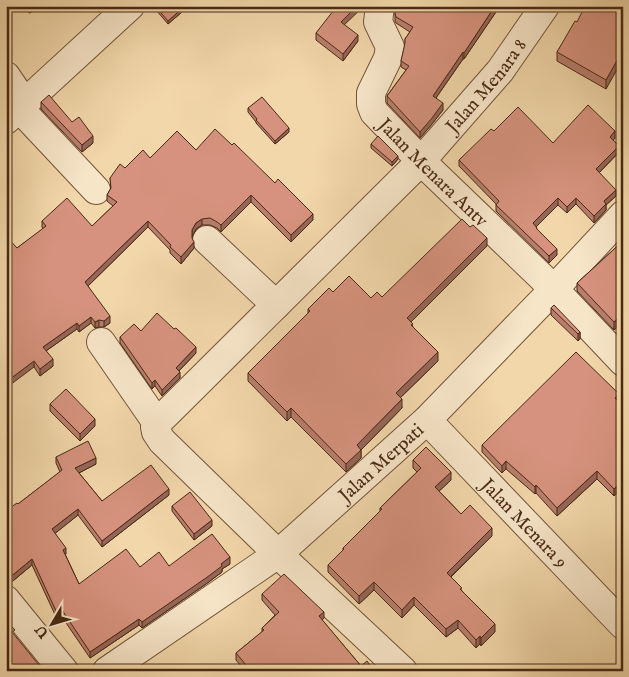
<svg xmlns="http://www.w3.org/2000/svg" width="629" height="677" font-family="'IM FELL English',serif">
  <style>
    .lines { fill: none; stroke-linecap: round; stroke-linejoin: round }
    .minor-casing { stroke: #73553a; stroke-width: 30 }
    .minor { stroke: #f7e5c8; stroke-width: 28 }
    .wall { fill: #b87e6c; stroke: #492a15 }
    .shaded-wall { fill: #966658; stroke: #492a15 }
    .building { fill: #d6927e; stroke: #492a15 }
    .labels { text-anchor: middle; stroke-width: 5; stroke-linejoin: round; paint-order: stroke }
    .street-label { font-size: 19px; fill: #492a15; stroke: #f7e5c8 }
  </style>
  <rect width="100%" height="100%" fill="#f2d7aa"/>
  <filter id="stains"><feTurbulence type="fractalNoise" baseFrequency=".004" numOctaves="4"/><feColorMatrix values="0 0 0 0 .2 0 0 0 0 .09 0 0 0 0 .02 0 0 0 .5 -.17"/></filter>
  <radialGradient id="worn" r=".72"><stop offset=".6" stop-color="#630" stop-opacity="0"/><stop offset="1" stop-color="#630" stop-opacity=".3"/></radialGradient>
  <g class="lines">
    <defs>
      <g id="minor">
        <path id="s1" d="M 380,6 L 378,22 L 390,47 L 388,58 L 371,93 L 371,104 L 374,112 L 421,161 L 554,289 L 623,362"/>
        <path d="M 6,76 L 25,104"/>
        <path d="M 20,109 L 96,190"/>
        <path d="M 6,120 L 130,6"/>
        <path d="M 207,240 L 276,305"/>
        <path d="M 101,342 L 157,423"/>
        <path id="s2" d="M 427,420 L 623,625"/>
        <path d="M 6,600 L 64,671"/>
        <path id="s3" d="M 107,671 L 278,554 L 427,420 L 554,289 L 623,215"/>
        <path id="s4" d="M 403,671 L 278,554 L 162,441 L 156,432 L 155,427 L 157,423 L 421,161 L 500,71 L 545,6"/>
      </g>
    </defs>
    <use href="#minor" class="minor-casing"/>
    <use href="#minor" class="minor"/>
  </g>
  <g class="wall">
    <path d="M 26,6 L 47,6 L 29,13 Z"/>
    <path d="M 157,6 L 189,6 L 168,24 L 156,10 L 156,7 Z"/>
    <path d="M 395,6 L 500,6 L 464,59 L 463,59 L 436,98 L 443,110 L 432,124 L 420,138 L 387,103 L 387,96 L 406,70 L 401,67 L 401,61 L 405,45 L 405,39 L 410,32 L 396,23 L 395,21 Z"/>
    <path d="M 623,6 L 606,89 L 557,61 L 557,52 L 577,22 Z"/>
    <path d="M 345,25 L 358,41 L 343,61 L 316,40 L 316,33 Z"/>
    <path d="M 41,102 L 72,122 L 93,143 L 82,152 L 41,109 Z"/>
    <path d="M 248,108 L 289,132 L 275,144 L 256,123 L 256,122 L 248,112 Z"/>
    <path d="M 494,131 L 553,143 L 615,138 L 613,140 L 619,152 L 599,173 L 616,196 L 606,205 L 606,210 L 594,223 L 576,204 L 567,213 L 558,205 L 536,227 L 537,229 L 557,255 L 549,263 L 496,211 L 496,204 L 459,166 L 459,160 Z"/>
    <path d="M 371,144 L 398,159 L 392,166 L 371,148 Z"/>
    <path d="M 196,150 L 313,220 L 291,242 L 251,202 L 221,232 L 217,228 L 210,225 L 202,225 L 196,229 L 192,237 L 194,248 L 181,264 L 170,253 L 170,250 L 148,227 L 88,286 L 110,323 L 104,327 L 99,327 L 95,328 L 91,323 L 79,332 L 77,329 L 46,351 L 53,366 L 40,376 L 34,367 L 17,248 L 43,229 L 42,227 L 42,221 L 92,226 L 113,206 L 107,201 L 107,195 L 111,188 L 110,178 L 125,168 L 150,158 Z"/>
    <path d="M 623,241 L 614,330 L 577,291 L 577,283 Z"/>
    <path d="M 487,246 L 411,322 L 413,327 L 438,361 L 400,398 L 402,408 L 361,450 L 361,458 L 346,472 L 291,417 L 287,421 L 248,381 L 248,373 L 308,314 L 308,309 L 333,292 L 371,298 L 382,297 Z"/>
    <path d="M 551,308 L 580,332 L 580,339 L 578,341 L 551,315 Z"/>
    <path d="M 141,331 L 196,353 L 179,371 L 180,378 L 162,396 L 155,386 L 152,389 L 120,343 L 120,337 Z"/>
    <path d="M 619,401 L 618,402 L 614,496 L 597,479 L 557,516 L 536,493 L 535,494 L 506,469 L 502,473 L 482,452 L 482,445 Z"/>
    <path d="M 50,404 L 95,426 L 80,441 L 50,411 Z"/>
    <path d="M 56,457 L 96,464 L 79,473 L 102,501 L 169,495 L 102,547 L 78,515 L 55,533 L 66,554 L 65,554 L 79,584 L 140,567 L 230,564 L 222,569 L 222,572 L 206,584 L 142,628 L 139,625 L 90,658 L 62,617 L 57,619 L 32,565 L 8,585 L 6,585 L 6,508 L 7,510 L 18,504 L 60,472 L 56,463 Z"/>
    <path d="M 413,460 L 451,480 L 439,491 L 461,514 L 492,536 L 451,577 L 495,632 L 481,646 L 480,644 L 476,648 L 458,628 L 446,637 L 414,605 L 402,618 L 374,590 L 359,604 L 328,572 L 328,565 L 343,550 L 343,548 L 380,511 L 380,508 L 417,472 L 413,468 Z"/>
    <path d="M 172,506 L 212,526 L 194,540 L 172,511 Z"/>
    <path d="M 262,594 L 324,618 L 322,620 L 361,666 L 374,671 L 245,671 L 236,660 L 236,653 L 262,632 L 262,628 L 275,615 L 262,600 Z"/>
  </g>
  <g class="shaded-wall">
    <path d="M 29,6 L 47,6 L 29,13 Z"/>
    <path d="M 185,6 L 189,6 L 168,24 L 168,21 Z"/>
    <path d="M 357,6 L 364,6 L 341,28 L 341,22 Z"/>
    <path d="M 495,6 L 500,6 L 464,59 L 464,53 Z"/>
    <path d="M 358,35 L 358,41 L 343,61 L 343,54 Z"/>
    <path d="M 623,50 L 623,59 L 606,89 L 606,80 Z"/>
    <path d="M 463,52 L 463,59 L 433,102 L 433,96 Z"/>
    <path d="M 443,103 L 443,110 L 432,124 L 420,138 L 420,132 Z"/>
    <path d="M 289,128 L 289,132 L 275,144 L 275,141 Z"/>
    <path d="M 615,131 L 615,138 L 610,144 L 610,137 Z"/>
    <path d="M 93,136 L 93,143 L 82,152 L 82,145 Z"/>
    <path d="M 619,146 L 619,152 L 596,176 L 596,169 Z"/>
    <path d="M 398,156 L 398,159 L 392,166 L 392,162 Z"/>
    <path d="M 616,190 L 616,196 L 606,205 L 606,210 L 594,223 L 594,216 L 604,201 Z"/>
    <path d="M 251,195 L 251,202 L 221,232 L 221,225 Z"/>
    <path d="M 558,198 L 558,205 L 533,230 L 533,223 Z"/>
    <path d="M 576,198 L 576,204 L 567,213 L 567,207 Z"/>
    <path d="M 11,205 L 11,211 L 6,216 L 6,210 Z"/>
    <path d="M 313,214 L 313,220 L 291,242 L 291,235 Z"/>
    <path d="M 202,219 L 202,225 L 196,229 L 192,237 L 192,230 L 196,223 Z"/>
    <path d="M 148,221 L 148,227 L 85,289 L 85,282 Z"/>
    <path d="M 487,238 L 487,246 L 407,326 L 407,318 Z"/>
    <path d="M 194,242 L 194,248 L 181,264 L 181,257 Z"/>
    <path d="M 557,249 L 557,255 L 549,263 L 549,256 Z"/>
    <path d="M 623,314 L 623,322 L 614,330 L 614,322 Z"/>
    <path d="M 110,316 L 110,323 L 104,327 L 104,321 Z"/>
    <path d="M 91,317 L 91,323 L 79,332 L 79,326 Z"/>
    <path d="M 99,320 L 99,327 L 95,328 L 95,322 Z"/>
    <path d="M 77,323 L 77,329 L 43,353 L 43,347 Z"/>
    <path d="M 580,332 L 580,339 L 578,341 L 578,334 Z"/>
    <path d="M 196,347 L 196,353 L 176,374 L 176,368 Z"/>
    <path d="M 438,352 L 438,361 L 396,402 L 396,393 Z"/>
    <path d="M 53,359 L 53,366 L 40,376 L 40,369 Z"/>
    <path d="M 34,361 L 34,367 L 6,388 L 6,382 Z"/>
    <path d="M 180,372 L 180,378 L 162,396 L 162,390 Z"/>
    <path d="M 155,380 L 155,386 L 152,389 L 152,383 Z"/>
    <path d="M 619,394 L 619,401 L 615,406 L 615,398 Z"/>
    <path d="M 402,399 L 402,408 L 361,450 L 361,458 L 346,472 L 346,464 L 357,445 Z"/>
    <path d="M 291,408 L 291,417 L 287,421 L 287,412 Z"/>
    <path d="M 95,419 L 95,426 L 80,441 L 80,434 Z"/>
    <path d="M 96,458 L 96,464 L 75,475 L 75,468 Z"/>
    <path d="M 506,461 L 506,469 L 502,473 L 502,466 Z"/>
    <path d="M 8,462 L 8,469 L 6,470 L 6,464 Z"/>
    <path d="M 597,471 L 597,479 L 557,516 L 557,508 Z"/>
    <path d="M 451,472 L 451,480 L 435,495 L 435,487 Z"/>
    <path d="M 623,481 L 623,488 L 614,496 L 614,489 Z"/>
    <path d="M 536,485 L 536,493 L 535,494 L 535,487 Z"/>
    <path d="M 169,489 L 169,495 L 102,547 L 102,541 Z"/>
    <path d="M 78,509 L 78,515 L 52,536 L 52,529 Z"/>
    <path d="M 212,520 L 212,526 L 194,540 L 194,534 Z"/>
    <path d="M 492,528 L 492,536 L 447,580 L 447,573 Z"/>
    <path d="M 66,548 L 66,554 L 63,556 L 63,550 Z"/>
    <path d="M 230,557 L 230,564 L 222,569 L 222,572 L 206,584 L 142,628 L 142,622 Z"/>
    <path d="M 32,559 L 32,565 L 8,585 L 8,579 Z"/>
    <path d="M 374,582 L 374,590 L 359,604 L 359,596 Z"/>
    <path d="M 414,597 L 414,605 L 402,618 L 402,610 Z"/>
    <path d="M 62,610 L 62,617 L 57,619 L 57,613 Z"/>
    <path d="M 324,612 L 324,618 L 319,623 L 319,616 Z"/>
    <path d="M 139,619 L 139,625 L 90,658 L 90,652 Z"/>
    <path d="M 458,620 L 458,628 L 446,637 L 446,629 Z"/>
    <path d="M 495,624 L 495,632 L 481,646 L 481,638 Z"/>
    <path d="M 480,636 L 480,644 L 476,648 L 476,640 Z"/>
  </g>
  <g class="building">
    <path d="M 157,6 L 185,6 L 168,21 L 156,7 Z"/>
    <path d="M 337,6 L 357,6 L 341,22 L 358,35 L 343,54 L 316,33 Z"/>
    <path d="M 395,6 L 495,6 L 464,53 L 463,52 L 433,96 L 443,103 L 432,118 L 420,132 L 387,96 L 409,66 L 401,61 L 405,43 L 405,39 L 413,27 L 396,17 L 395,14 L 398,8 Z"/>
    <path d="M 585,6 L 623,6 L 623,50 L 606,80 L 557,52 L 575,21 L 577,22 Z"/>
    <path d="M 49,95 L 72,122 L 79,117 L 93,136 L 82,145 L 41,102 Z"/>
    <path d="M 262,97 L 289,128 L 275,141 L 256,120 L 257,119 L 248,108 Z"/>
    <path d="M 588,105 L 615,131 L 610,137 L 619,146 L 596,169 L 616,190 L 604,201 L 606,204 L 594,216 L 576,198 L 567,207 L 558,198 L 533,223 L 537,228 L 536,228 L 557,249 L 549,256 L 496,205 L 499,201 L 459,160 L 491,129 L 494,131 L 518,107 L 553,143 Z"/>
    <path d="M 215,129 L 232,145 L 234,143 L 275,183 L 278,179 L 313,214 L 291,235 L 251,195 L 221,225 L 217,222 L 210,218 L 202,219 L 196,223 L 192,230 L 192,238 L 194,242 L 181,257 L 170,247 L 171,245 L 148,221 L 85,282 L 110,316 L 104,321 L 99,320 L 95,322 L 91,317 L 79,326 L 77,323 L 43,347 L 53,359 L 40,369 L 34,361 L 6,382 L 6,236 L 17,248 L 46,226 L 42,221 L 67,198 L 92,226 L 117,202 L 107,195 L 111,188 L 110,178 L 120,164 L 125,168 L 143,150 L 150,158 L 177,131 L 196,150 Z"/>
    <path d="M 378,136 L 398,156 L 392,162 L 371,144 Z"/>
    <path d="M 6,199 L 11,205 L 6,210 Z"/>
    <path d="M 462,219 L 470,227 L 473,225 L 487,238 L 407,318 L 413,324 L 411,325 L 438,352 L 396,393 L 402,399 L 357,445 L 361,450 L 346,464 L 291,408 L 287,412 L 248,373 L 310,311 L 308,309 L 329,288 L 333,292 L 349,276 L 371,298 L 377,292 L 382,297 Z"/>
    <path d="M 623,241 L 623,314 L 614,322 L 577,283 Z"/>
    <path d="M 554,305 L 580,332 L 578,334 L 551,308 Z"/>
    <path d="M 157,313 L 174,329 L 176,328 L 196,347 L 176,368 L 180,372 L 162,390 L 155,380 L 152,383 L 120,337 L 134,324 L 141,331 Z"/>
    <path d="M 576,352 L 619,394 L 615,398 L 623,407 L 623,481 L 614,489 L 597,471 L 557,508 L 536,485 L 535,487 L 506,461 L 502,466 L 482,445 Z"/>
    <path d="M 66,389 L 95,419 L 80,434 L 50,404 Z"/>
    <path d="M 88,441 L 96,458 L 75,468 L 102,501 L 151,465 L 169,489 L 102,541 L 78,509 L 52,529 L 66,548 L 63,550 L 79,584 L 126,549 L 140,567 L 159,552 L 169,566 L 212,534 L 230,557 L 221,564 L 222,566 L 206,578 L 142,622 L 139,619 L 90,652 L 62,610 L 57,613 L 32,559 L 8,579 L 6,578 L 6,508 L 7,510 L 17,503 L 18,504 L 62,470 L 56,457 Z"/>
    <path d="M 426,447 L 451,472 L 435,487 L 461,514 L 470,505 L 492,528 L 447,573 L 462,588 L 460,589 L 495,624 L 481,638 L 480,636 L 476,640 L 458,620 L 446,629 L 414,597 L 402,610 L 374,582 L 359,596 L 328,565 L 344,549 L 343,548 L 382,509 L 380,508 L 421,468 L 413,460 Z"/>
    <path d="M 190,492 L 212,520 L 194,534 L 172,506 Z"/>
    <path d="M 284,574 L 324,612 L 319,616 L 361,666 L 367,661 L 374,671 L 251,671 L 236,653 L 264,630 L 262,628 L 279,612 L 262,594 Z"/>
    <path d="M 6,620 L 15,630 L 12,632 L 43,670 L 43,671 L 6,671 Z"/>
  </g>
  <g class="labels">
    <g class="street-label">
      <text dy="7" stroke="none"><textPath href="#s4" startOffset="825">Jalan Menara 8</textPath></text>
      <text dy="7" stroke="none"><textPath href="#s1" startOffset="198">Jalan Menara Antv</textPath></text>
      <text dy="7" stroke="none"><textPath href="#s3" startOffset="345">Jalan Merpati</textPath></text>
      <text dy="7" stroke="none"><textPath href="#s2" startOffset="142">Jalan Menara 9</textPath></text>
    </g>
  </g>
  <rect width="629" height="677" fill="none" stroke="#f2d7aa" stroke-width="25"/>
  <rect x="8" y="8" width="614" height="662" fill="none" stroke="#492a15" stroke-width="2.5"/>
  <rect x="12" y="12" width="604" height="652" fill="none" stroke="#492a15"/>
  <g transform="translate(52 624) rotate(232)" stroke="#f7e5c8" stroke-width="4" paint-order="stroke">
  <path d="M0-4L9 19L0 12L-9 19Z" fill="#492a15"/>
  <text y="-8" font-size="14" font-weight="bold" text-anchor="middle" fill="#492a15">U</text>
  </g>
  <rect width="100%" height="100%" filter="url(#stains)"/>
  <rect width="100%" height="100%" fill="url(#worn)"/>
</svg>
